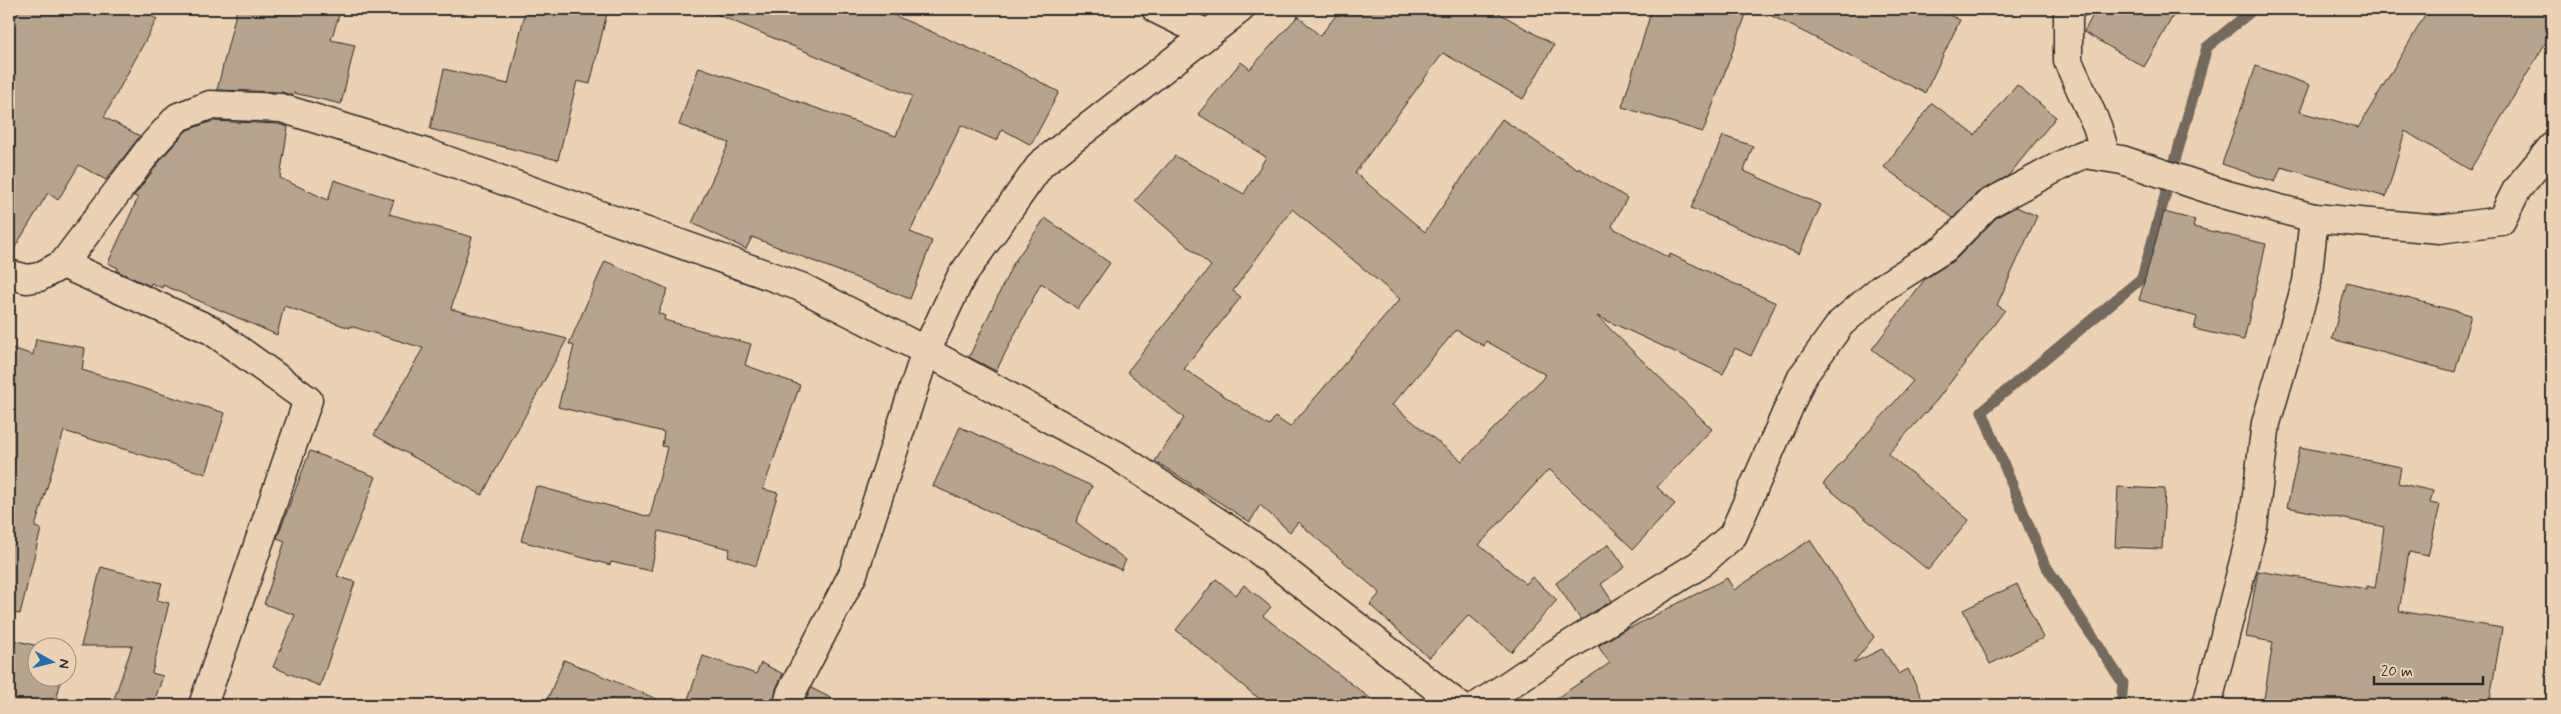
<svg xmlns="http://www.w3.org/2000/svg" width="2561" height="714" font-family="Mynerve,sans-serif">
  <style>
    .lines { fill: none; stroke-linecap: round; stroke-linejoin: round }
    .stream { stroke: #72695e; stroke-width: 11 }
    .building { fill: #b6a48f; stroke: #2b2b2b; fill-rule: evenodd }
    .street-casing { stroke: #2b2b2b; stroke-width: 31 }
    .street { stroke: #ecd2b4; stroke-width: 28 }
  </style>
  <rect width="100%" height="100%" fill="#ecd2b4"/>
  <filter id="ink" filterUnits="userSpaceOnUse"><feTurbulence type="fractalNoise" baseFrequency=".02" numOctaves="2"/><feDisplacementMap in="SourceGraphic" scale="10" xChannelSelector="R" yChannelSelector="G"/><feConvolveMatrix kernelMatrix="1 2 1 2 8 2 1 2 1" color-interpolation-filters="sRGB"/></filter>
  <g filter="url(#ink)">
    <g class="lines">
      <path class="stream" d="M 2121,705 L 2123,683 L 2044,563 L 1982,411 L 2142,278 L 2207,47 L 2254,9"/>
    </g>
    <g class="building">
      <path d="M 20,9 L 138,9 L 157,19 L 104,117 L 140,136 L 106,180 L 79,165 L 58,200 L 48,193 L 9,257 L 9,29 Z"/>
      <path d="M 237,9 L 341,9 L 331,40 L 355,45 L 341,104 L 294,93 L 293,96 L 282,92 L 217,90 Z"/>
      <path d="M 526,9 L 608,9 L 590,84 L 577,81 L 558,160 L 430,129 L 444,69 L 508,84 Z"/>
      <path d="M 704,9 L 880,9 L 1016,69 L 1059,92 L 1031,145 L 1002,129 L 997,141 L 961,125 L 910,232 L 932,241 L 910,299 L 752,237 L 746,249 L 692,223 L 729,143 L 679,125 L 699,67 L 896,136 L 912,96 Z"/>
      <path d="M 1341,9 L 1492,9 L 1554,45 L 1523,99 L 1443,53 L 1355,173 L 1425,232 L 1502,119 L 1578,170 L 1579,168 L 1627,198 L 1612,226 L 1613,228 L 1669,258 L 1670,254 L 1776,303 L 1751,356 L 1735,348 L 1723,374 L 1597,316 L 1712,429 L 1657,487 L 1675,504 L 1633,549 L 1549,469 L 1479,545 L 1526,584 L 1532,577 L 1557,600 L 1511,652 L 1469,615 L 1429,658 L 1370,605 L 1380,593 L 1298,522 L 1290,532 L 1260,505 L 1250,522 L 1155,461 L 1184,418 L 1127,372 L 1211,266 L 1135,201 L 1175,156 L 1244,194 L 1266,157 L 1198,114 L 1241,62 L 1250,69 L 1298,16 L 1320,36 ZM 1292,209 L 1400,299 L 1290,427 L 1275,417 L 1269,426 L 1184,369 L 1241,297 L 1233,291 ZM 1456,330 L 1484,346 L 1486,341 L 1546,375 L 1462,461 L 1392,405 Z"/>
      <path d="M 1652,9 L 1748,9 L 1703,132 L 1622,107 Z"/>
      <path d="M 1758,9 L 1936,9 L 1960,20 L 1925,93 Z"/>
      <path d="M 2096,9 L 2177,9 L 2144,67 L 2084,32 Z"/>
      <path d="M 2429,9 L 2552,9 L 2552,32 L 2470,170 L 2405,131 L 2386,197 L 2281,167 L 2275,182 L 2222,164 L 2256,66 L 2310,85 L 2300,112 L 2358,128 Z"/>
      <path d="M 2017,85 L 2056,117 L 2008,176 L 1977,193 L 1953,218 L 1884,167 L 1932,103 L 1975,135 Z"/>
      <path d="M 213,121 L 278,124 L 288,127 L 280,178 L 328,200 L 334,180 L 394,200 L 389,214 L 472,237 L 451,309 L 567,339 L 482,495 L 374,435 L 423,348 L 350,326 L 350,328 L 284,306 L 277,335 L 163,285 L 162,288 L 151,283 L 150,286 L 117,271 L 118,268 L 108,263 L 138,198 L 134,196 L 163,157 L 187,130 Z"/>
      <path d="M 1723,136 L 1753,146 L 1744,171 L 1821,205 L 1799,254 L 1691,208 Z"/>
      <path d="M 2016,207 L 2037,216 L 1997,305 L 2005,310 L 1937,400 L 1888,454 L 1969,520 L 1928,570 L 1823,484 L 1913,381 L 1872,349 L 1925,279 L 1956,259 L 1997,217 Z"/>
      <path d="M 2164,212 L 2195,220 L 2193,227 L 2266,244 L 2244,340 L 2194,329 L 2197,317 L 2139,300 Z"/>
      <path d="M 1045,218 L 1110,263 L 1078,309 L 1041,283 L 996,371 L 969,357 L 1013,264 Z"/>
      <path d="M 605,261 L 668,289 L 658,313 L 665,316 L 664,320 L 751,344 L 745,365 L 800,385 L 763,489 L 778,493 L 756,566 L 728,556 L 730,549 L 659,531 L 651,571 L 611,562 L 610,565 L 521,541 L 536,486 L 650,517 L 667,447 L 662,446 L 664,432 L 558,407 L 574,346 L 569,344 Z"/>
      <path d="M 2347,282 L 2471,315 L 2455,372 L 2332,339 Z"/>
      <path d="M 36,339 L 85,348 L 82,370 L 225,413 L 206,474 L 64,431 L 35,527 L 41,529 L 20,614 L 9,612 L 9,347 L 33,355 Z"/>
      <path d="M 960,427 L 1092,486 L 1076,522 L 1126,560 L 1121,570 L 933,486 Z"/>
      <path d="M 2300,447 L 2401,467 L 2398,483 L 2433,491 L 2430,503 L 2440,505 L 2428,556 L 2409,552 L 2399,611 L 2502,628 L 2489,705 L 2263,705 L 2273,642 L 2246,637 L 2258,571 L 2367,589 L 2367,586 L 2375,588 L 2384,527 L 2287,507 Z"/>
      <path d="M 310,451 L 376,477 L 337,576 L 355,582 L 320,686 L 273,667 L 295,615 L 264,604 L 285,541 L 277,538 Z"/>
      <path d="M 2118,487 L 2165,489 L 2162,549 L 2115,547 Z"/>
      <path d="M 1810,540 L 1874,637 L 1853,663 L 1882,649 L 1899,674 L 1908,669 L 1925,705 L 1546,705 L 1610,663 L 1598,646 L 1629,627 L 1630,628 L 1727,578 L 1734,590 Z"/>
      <path d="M 1609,544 L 1625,567 L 1601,584 L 1612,601 L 1581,620 L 1556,583 Z"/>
      <path d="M 101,567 L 162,583 L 157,600 L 169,603 L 152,673 L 163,676 L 153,705 L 112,705 L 132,646 L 81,646 Z"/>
      <path d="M 1216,579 L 1236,595 L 1244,585 L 1271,607 L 1263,616 L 1379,705 L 1269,705 L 1253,694 L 1176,630 Z"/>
      <path d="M 2017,584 L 2043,638 L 1990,664 L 1963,610 Z"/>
      <path d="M 9,639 L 38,646 L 38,676 L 62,676 L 55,705 L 9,705 Z"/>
      <path d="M 703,656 L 756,674 L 761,663 L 783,674 L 776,689 L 773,705 L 686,705 Z"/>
      <path d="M 564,660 L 671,705 L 545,705 Z"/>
      <path d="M 811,688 L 845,705 L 804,705 Z"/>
    </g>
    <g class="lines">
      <defs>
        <g id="street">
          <path d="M 1156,9 L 1207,34"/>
          <path d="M 2071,9 L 2068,15 L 2068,61 L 2097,126 L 2106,156"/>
          <path d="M 63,264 L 211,330 L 308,400 L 203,705"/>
          <path d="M 9,274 L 27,279 L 39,277 L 63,264 L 151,147 L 178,117 L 210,105 L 281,108 L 429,154 L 801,287 L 926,351 L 1116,455 L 1249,543 L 1458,705"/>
          <path d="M 788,705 L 791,693 L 853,574 L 926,351 L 961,277 L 1041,164 L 1240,9"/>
          <path d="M 1479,705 L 1555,654 L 1699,565 L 1733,535 L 1802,377 L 1841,323 L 1882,288 L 1945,248 L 1988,204 L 2075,158 L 2085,154 L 2122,160 L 2227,195 L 2314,218 L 2439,229 L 2501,221 L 2517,189 L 2552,147"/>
          <path d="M 2207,705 L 2253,526 L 2266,423 L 2307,282 L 2314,218"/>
        </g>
      </defs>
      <use href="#street" class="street-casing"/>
      <use href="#street" class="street"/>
    </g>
  </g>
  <rect width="2561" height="714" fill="none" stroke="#ecd2b4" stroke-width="30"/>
  <rect x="15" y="15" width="2531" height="684" fill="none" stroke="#2b2b2b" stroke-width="2" filter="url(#ink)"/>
  <g transform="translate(52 662) rotate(98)"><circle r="24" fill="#ecd2b4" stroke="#9f8f7d"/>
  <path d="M0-4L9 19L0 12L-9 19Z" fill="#1f6fb2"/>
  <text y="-8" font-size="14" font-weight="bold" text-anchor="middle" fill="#2b2b2b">N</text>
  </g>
  <path d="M2374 676v8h109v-8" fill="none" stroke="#2b2b2b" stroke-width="2.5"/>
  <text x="2381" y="676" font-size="15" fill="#2b2b2b" stroke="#ecd2b4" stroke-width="4" paint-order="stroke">20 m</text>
</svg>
